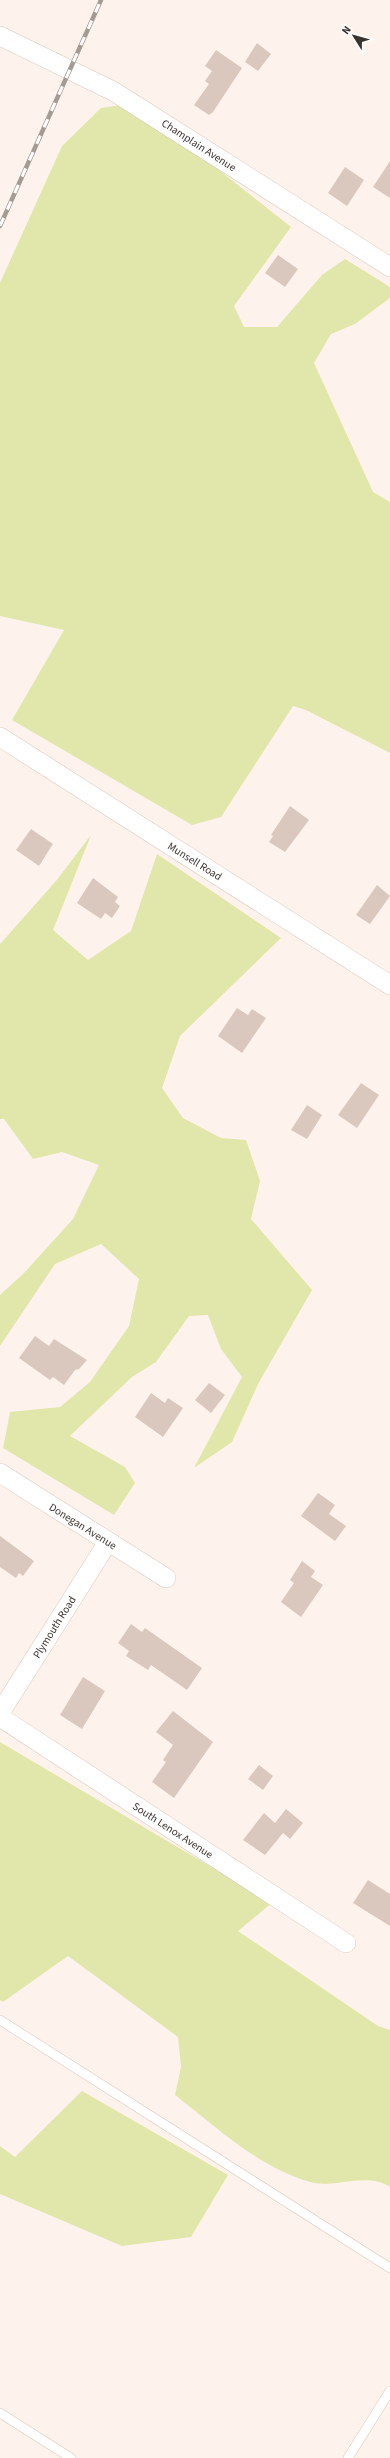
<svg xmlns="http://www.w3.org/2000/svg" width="390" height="2458" font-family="'Source Sans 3',sans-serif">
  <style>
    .green { fill: #e1e6aa }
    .building { fill: #dac8be }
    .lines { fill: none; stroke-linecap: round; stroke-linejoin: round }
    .lane-casing { stroke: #dac8be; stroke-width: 10 }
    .street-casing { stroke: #dac8be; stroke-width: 20 }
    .lane { stroke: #fff; stroke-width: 9 }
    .street { stroke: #fff; stroke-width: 19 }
    .rail-casing { stroke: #a49b95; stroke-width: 4.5 }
    .rail { stroke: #fff; stroke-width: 3; stroke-dasharray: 9; stroke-linecap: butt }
    .labels { text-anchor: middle; stroke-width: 3; stroke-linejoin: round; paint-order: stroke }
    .street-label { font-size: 11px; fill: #39322e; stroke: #fff }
  </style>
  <rect width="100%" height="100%" fill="#fef3ec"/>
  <g class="green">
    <path d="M 134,103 L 291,227 L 234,306 L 244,327 L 277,327 L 322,275 L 345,259 L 390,287 L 390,298 L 355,324 L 331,334 L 314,363 L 373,492 L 390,502 L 390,753 L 306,710 L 293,706 L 221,817 L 192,825 L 12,720 L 64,630 L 0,616 L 0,283 L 62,146 L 101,108 Z"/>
    <path d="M 91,835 L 53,930 L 88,960 L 131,931 L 157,854 L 281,938 L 180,1036 L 162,1088 L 183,1118 L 221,1138 L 246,1140 L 260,1181 L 251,1219 L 312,1290 L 258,1384 L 232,1442 L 194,1468 L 242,1377 L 221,1349 L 208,1315 L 189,1316 L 156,1362 L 132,1377 L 70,1436 L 125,1467 L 135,1483 L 114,1515 L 3,1448 L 10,1412 L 60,1407 L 90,1382 L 129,1326 L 139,1279 L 101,1244 L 55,1264 L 0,1346 L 0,1295 L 24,1273 L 73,1219 L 99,1165 L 62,1152 L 33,1159 L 4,1119 L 0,1119 L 0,944 L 56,881 Z"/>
    <path d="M 0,1742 L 272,1903 L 238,1931 L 378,2026 L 390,2030 L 390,2187 C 367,2171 334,2189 310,2182 C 258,2167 216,2127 175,2095 L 181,2067 L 178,2037 L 68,1956 L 3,2002 L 0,2000 Z"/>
    <path d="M 82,2091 L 228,2175 L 191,2237 L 122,2246 L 0,2194 L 0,2146 L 15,2157 Z"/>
  </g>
  <g class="building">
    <path d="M 257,43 L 271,54 L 258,71 L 245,62 Z"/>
    <path d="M 216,50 L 242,68 L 213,112 L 209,115 L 194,105 L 209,84 L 205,81 L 212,71 L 205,66 Z"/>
    <path d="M 390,161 L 390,198 L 373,187 Z"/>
    <path d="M 345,167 L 364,180 L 347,206 L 328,193 Z"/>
    <path d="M 278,255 L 298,269 L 285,287 L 265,273 Z"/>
    <path d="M 290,806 L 309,820 L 285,852 L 269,842 L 273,836 L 271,835 Z"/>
    <path d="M 31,829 L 53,844 L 39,866 L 16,850 Z"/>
    <path d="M 93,878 L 118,897 L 115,902 L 120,906 L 112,918 L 105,913 L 101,919 L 77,903 Z"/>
    <path d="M 377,885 L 390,896 L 370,924 L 356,915 Z"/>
    <path d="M 237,1008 L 248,1015 L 252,1009 L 266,1018 L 242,1053 L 218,1036 Z"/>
    <path d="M 361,1083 L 379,1095 L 357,1128 L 338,1115 Z"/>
    <path d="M 307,1105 L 322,1115 L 307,1139 L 291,1130 Z"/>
    <path d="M 35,1336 L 49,1346 L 54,1339 L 87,1360 L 79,1369 L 75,1370 L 64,1385 L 53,1377 L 50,1380 L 19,1358 Z"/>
    <path d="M 209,1383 L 225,1395 L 211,1413 L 195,1400 Z"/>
    <path d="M 151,1393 L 165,1403 L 168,1398 L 183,1408 L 163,1437 L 135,1417 Z"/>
    <path d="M 318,1493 L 335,1505 L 329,1514 L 346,1526 L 335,1541 L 301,1516 Z"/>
    <path d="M 0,1536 L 34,1561 L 23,1576 L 19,1573 L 16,1578 L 0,1567 Z"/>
    <path d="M 302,1561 L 315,1571 L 311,1577 L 323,1585 L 301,1617 L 281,1602 L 294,1583 L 290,1580 Z"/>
    <path d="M 131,1624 L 142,1632 L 145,1628 L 202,1668 L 187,1690 L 151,1665 L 148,1670 L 126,1656 L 129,1651 L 118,1643 Z"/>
    <path d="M 83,1677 L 105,1691 L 82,1729 L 60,1715 Z"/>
    <path d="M 173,1711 L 213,1742 L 174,1798 L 152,1782 L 166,1762 L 163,1760 L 173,1745 L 156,1732 Z"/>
    <path d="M 259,1765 L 273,1776 L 263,1790 L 248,1779 Z"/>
    <path d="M 286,1809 L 303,1823 L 290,1839 L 283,1833 L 265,1855 L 243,1840 L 264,1813 L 275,1823 Z"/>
    <path d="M 368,1880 L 390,1894 L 390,1926 L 353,1903 Z"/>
  </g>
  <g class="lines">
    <defs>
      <g id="lane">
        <path d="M 0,2020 L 390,2268"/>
        <path d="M 0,2413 L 71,2458"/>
        <path d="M 348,2458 L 390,2391"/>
      </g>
      <g id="street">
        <path d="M 0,36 L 113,91 L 390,267"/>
        <path d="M 0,737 L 390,985"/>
        <path d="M 0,1473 L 166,1578"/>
        <path d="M 0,1713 L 108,1542"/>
        <path d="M 0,1717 L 346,1943"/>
      </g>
    </defs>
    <use href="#lane" class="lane-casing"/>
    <use href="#street" class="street-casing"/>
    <use href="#lane" class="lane"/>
    <use href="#street" class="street"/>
    <defs>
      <path id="rail" d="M 0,226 L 101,0"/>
    </defs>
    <use href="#rail" class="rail-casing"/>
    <use href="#rail" class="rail"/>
  </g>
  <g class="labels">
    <g class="street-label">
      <text transform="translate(199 145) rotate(33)" y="4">Champlain Avenue</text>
      <text transform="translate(195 861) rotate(32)" y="4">Munsell Road</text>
      <text transform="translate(83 1526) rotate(32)" y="4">Donegan Avenue</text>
      <text transform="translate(54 1627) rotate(-58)" y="4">Plymouth Road</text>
      <text transform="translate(173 1830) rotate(33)" y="4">South Lenox Avenue</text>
    </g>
  </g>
  <g transform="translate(354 36) rotate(307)" stroke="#ffffff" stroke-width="3" paint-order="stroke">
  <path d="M0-3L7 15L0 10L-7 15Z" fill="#39322e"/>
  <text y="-6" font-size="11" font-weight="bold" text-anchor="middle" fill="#39322e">N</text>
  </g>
</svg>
